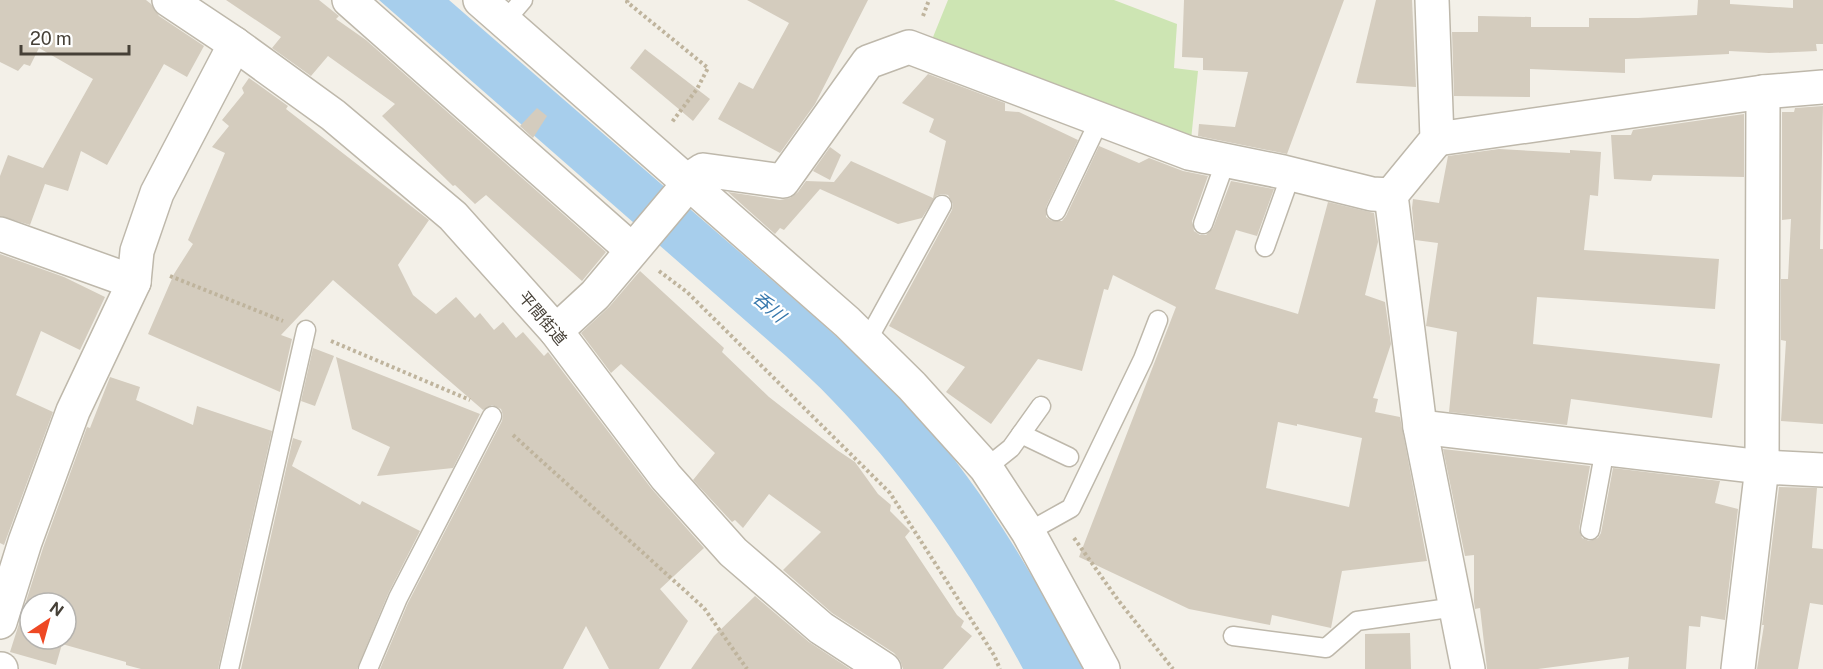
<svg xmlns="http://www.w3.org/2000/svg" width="1823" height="669" font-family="'Public Sans','Noto Sans JP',sans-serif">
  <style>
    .green { fill: #cde5b3 }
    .water { fill: #a7ceec }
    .building { fill: #d4ccbe; fill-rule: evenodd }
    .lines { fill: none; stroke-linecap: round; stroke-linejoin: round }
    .lane-casing { stroke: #beb8ab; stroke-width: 21 }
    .street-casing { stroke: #beb8ab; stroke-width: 36 }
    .path { stroke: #bfb49d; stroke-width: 4; stroke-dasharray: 3 3; stroke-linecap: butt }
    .lane { stroke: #fff; stroke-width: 18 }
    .street { stroke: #fff; stroke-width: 33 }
    .labels { text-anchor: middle; stroke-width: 4.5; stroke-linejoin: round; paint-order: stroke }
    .street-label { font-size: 16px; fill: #464037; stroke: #fff }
    .water-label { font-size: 18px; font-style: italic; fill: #3677ac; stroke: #fff }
  </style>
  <rect width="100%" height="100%" fill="#f3f0e8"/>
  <path class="green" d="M 948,0 L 1114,0 L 1177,24 L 1174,68 L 1198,71 L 1191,140 L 931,42 Z"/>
  <path class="water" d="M 379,0 L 449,0 C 542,81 635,161 728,242 C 802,306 879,369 942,444 C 998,513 1042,591 1084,669 L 1023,669 C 971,572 909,479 832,400 C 817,384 801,370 786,356 Z"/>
  <g class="building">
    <path d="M 0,0 L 146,0 L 151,4 L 159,16 L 204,46 L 187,77 L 164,64 L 107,165 L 81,151 L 68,191 L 45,184 L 30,225 L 0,216 L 0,176 L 8,155 L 43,168 L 93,79 L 39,48 L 30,66 L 24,64 L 18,71 L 0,62 Z"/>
    <path d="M 226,0 L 319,0 L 339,16 L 336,19 L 366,40 L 606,252 L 582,281 L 486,195 L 475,204 L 455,185 L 453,186 L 382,116 L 395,104 L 328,56 L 311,76 L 272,48 L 281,37 Z"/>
    <path d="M 747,0 L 868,0 L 815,104 L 780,153 L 718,119 L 739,82 L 753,89 L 789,23 Z"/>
    <path d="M 1184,0 L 1344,0 L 1287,154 L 1198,136 L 1199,124 L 1235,127 L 1248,72 L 1203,70 L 1203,58 L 1182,57 Z"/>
    <path d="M 1376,0 L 1412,0 L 1416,87 L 1356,83 Z"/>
    <path d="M 1698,0 L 1730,0 L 1730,4 L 1793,8 L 1793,0 L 1823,0 L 1823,44 L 1816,44 L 1817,51 L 1769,53 L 1729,51 L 1729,54 L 1625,59 L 1625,73 L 1530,69 L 1530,97 L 1454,96 L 1452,32 L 1478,32 L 1478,16 L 1531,17 L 1531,27 L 1589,27 L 1589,18 L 1638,18 L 1697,15 Z"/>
    <path d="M 645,49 L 710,99 L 693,121 L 630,68 Z"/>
    <path d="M 928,74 L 1005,103 L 1005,111 L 1019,112 L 1078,140 L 1046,207 L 1046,217 L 1052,221 L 1062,221 L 1066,216 L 1099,146 L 1139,163 L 1149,158 L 1183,171 L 1208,176 L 1192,221 L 1194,231 L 1200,235 L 1206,235 L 1213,228 L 1231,181 L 1274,189 L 1257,236 L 1236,230 L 1215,289 L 1298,314 L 1328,202 L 1374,213 L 1378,242 L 1365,295 L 1385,302 L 1391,344 L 1373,398 L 1378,399 L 1375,412 L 1400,417 L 1427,561 L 1342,571 L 1331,628 L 1272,615 L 1270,625 L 1189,609 L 1079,557 L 1176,307 L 1113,275 L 1108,290 L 1104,289 L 1082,371 L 1038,359 L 991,424 L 946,392 L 965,367 L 889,326 L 952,210 L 953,204 L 948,195 L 942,194 L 936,196 L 922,218 L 898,224 L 820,189 L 784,230 L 780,228 L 775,234 L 728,192 L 780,200 L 790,198 L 798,192 L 806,181 L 834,182 L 851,161 L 933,198 L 946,141 L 929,132 L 934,119 L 902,103 ZM 1278,422 L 1297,426 L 1297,424 L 1362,438 L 1349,507 L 1266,488 Z"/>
    <path d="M 249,78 L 288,106 L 286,109 L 429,220 L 398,265 L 413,295 L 436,314 L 456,297 L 475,318 L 480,313 L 494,330 L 503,322 L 516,338 L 523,332 L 544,356 L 548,352 L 651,488 L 704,548 L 660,589 L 688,621 L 659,669 L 609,669 L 586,626 L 563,669 L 380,669 L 408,603 L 502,421 L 503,415 L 501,409 L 492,405 L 483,410 L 333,280 L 281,335 L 292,339 L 280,392 L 148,334 L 174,274 L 193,244 L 188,240 L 225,153 L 212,147 L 229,126 L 222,120 L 244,93 L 242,88 Z"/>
    <path d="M 1823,106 L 1820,249 L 1823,249 L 1823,424 L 1781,421 L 1786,341 L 1781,340 L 1781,279 L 1788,279 L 1791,219 L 1782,220 L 1782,112 L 1794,112 L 1795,108 Z"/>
    <path d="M 537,108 L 547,116 L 533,138 L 520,126 Z"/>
    <path d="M 1744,114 L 1744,177 L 1653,175 L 1651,181 L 1614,179 L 1611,135 L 1631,135 L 1633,130 Z"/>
    <path d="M 830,147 L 841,155 L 830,180 L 813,171 Z"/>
    <path d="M 1499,149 L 1570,153 L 1570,150 L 1601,152 L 1598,196 L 1590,195 L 1584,250 L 1719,259 L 1715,309 L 1537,297 L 1533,344 L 1720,364 L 1712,418 L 1571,399 L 1567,425 L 1449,412 L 1457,332 L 1426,326 L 1438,243 L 1415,240 L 1412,208 L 1413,199 L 1439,203 L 1448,156 Z"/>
    <path d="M 0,254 L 64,277 L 105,297 L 80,350 L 41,331 L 16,395 L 53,412 L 4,545 L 0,543 Z"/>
    <path d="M 640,271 L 724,348 L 722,352 L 769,397 L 837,450 L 855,462 L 878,494 L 891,505 L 890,511 L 910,531 L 905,537 L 957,615 L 964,621 L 961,627 L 972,636 L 943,669 L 903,669 L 900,660 L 894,653 L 832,613 L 783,570 L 821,532 L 769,494 L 743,528 L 735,520 L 732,522 L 693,480 L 715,453 L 621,364 L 611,373 L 581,333 L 609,307 Z"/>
    <path d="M 313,348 L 334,356 L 315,406 L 301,401 Z"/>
    <path d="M 336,357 L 480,414 L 453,468 L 377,476 L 390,447 L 352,429 Z"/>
    <path d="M 110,377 L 140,387 L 136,400 L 193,425 L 197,406 L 272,431 L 218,669 L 141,669 L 126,665 L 126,662 L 62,644 L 56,665 L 10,652 L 43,548 L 87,427 L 90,428 ZM 30,603 L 66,603 L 66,639 L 30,639 Z"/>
    <path d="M 293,438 L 302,441 L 292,466 L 360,505 L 362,501 L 420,531 L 388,594 L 357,669 L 241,669 Z"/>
    <path d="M 1443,449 L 1590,466 L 1579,529 L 1582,538 L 1589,541 L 1598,538 L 1601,533 L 1613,468 L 1720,481 L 1715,503 L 1738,509 L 1725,620 L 1701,616 L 1700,627 L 1689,626 L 1686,669 L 1628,669 L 1629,657 L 1538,669 L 1487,669 L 1480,608 L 1475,609 L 1474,602 L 1474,555 L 1465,556 Z"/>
    <path d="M 1779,487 L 1817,488 L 1812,548 L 1823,549 L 1823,605 L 1810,603 L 1798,669 L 1757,669 L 1764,625 L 1762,625 Z"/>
    <path d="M 755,596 L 809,642 L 850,669 L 691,669 L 714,636 Z"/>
    <path d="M 1410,633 L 1411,669 L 1365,669 L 1365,634 Z"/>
  </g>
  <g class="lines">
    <defs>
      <g id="lane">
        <path d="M 505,21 L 523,0"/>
        <path d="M 1056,211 L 1100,119"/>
        <path d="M 1203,224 L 1226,160"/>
        <path d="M 1265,247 L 1291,174"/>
        <path d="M 867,341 L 942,205"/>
        <path d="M 1021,434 L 1069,457"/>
        <path d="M 986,468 L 1011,448 L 1041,406"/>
        <path d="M 1590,530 L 1605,449"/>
        <path d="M 1028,532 L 1071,508 L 1143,359 L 1158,320"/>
        <path d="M 1233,636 L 1326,648 L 1357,621 L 1456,607"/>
        <path d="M 229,669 L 306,330"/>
        <path d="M 368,669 L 398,598 L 492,416"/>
      </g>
      <g id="street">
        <path d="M 169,0 L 235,44 L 333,115 L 453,216 L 556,331 L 666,477 L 733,552 L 821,628 L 884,669"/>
        <path d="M 349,0 L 632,250"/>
        <path d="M 480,0 L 847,322 L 912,386 L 986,468 L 1028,532 L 1103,669"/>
        <path d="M 1432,0 L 1437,139 L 1391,195 L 1420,427 L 1468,669"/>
        <path d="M 1437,139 L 1763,92 L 1823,87"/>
        <path d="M 0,234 L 134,282"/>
        <path d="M 556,331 L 595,295 L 680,194 L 688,180 L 703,170 L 783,181 L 868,62 L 909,47 L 1189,153 L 1283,172 L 1372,194 L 1391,195"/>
        <path d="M 1420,427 L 1762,467 L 1823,470"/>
        <path d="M 0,622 L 25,542 L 73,411 L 134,282 L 137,251 L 157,193 L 235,44"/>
        <path d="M 0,669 L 1,669"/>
        <path d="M 1738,669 L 1762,467 L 1763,92"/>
      </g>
    </defs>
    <use href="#lane" class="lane-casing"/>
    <use href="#street" class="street-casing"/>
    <g class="path">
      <path d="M 628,0 L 627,2 L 708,68 L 697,89 L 672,122"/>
      <path d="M 923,16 L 929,0"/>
      <path d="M 659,271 L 687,292 L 890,493 L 994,655 L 1000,669"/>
      <path d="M 170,276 L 283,321"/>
      <path d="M 331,341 L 470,400"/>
      <path d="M 513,435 L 704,608 L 747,669"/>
      <path d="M 1074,538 L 1118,600 L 1173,669"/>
    </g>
    <use href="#lane" class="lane"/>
    <use href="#street" class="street"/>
  </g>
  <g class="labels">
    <g class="street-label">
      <text transform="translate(543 318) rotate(50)" y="6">平間街道</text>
    </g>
    <g class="water-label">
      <text transform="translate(769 307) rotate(41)" y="6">呑川</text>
    </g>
  </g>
  <g transform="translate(48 621) rotate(36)"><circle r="28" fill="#ffffff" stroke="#b5b3af" stroke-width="1.5"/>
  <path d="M0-4.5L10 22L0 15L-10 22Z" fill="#ee4824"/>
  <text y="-9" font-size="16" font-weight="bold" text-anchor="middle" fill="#464037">N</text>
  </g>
  <path d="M21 45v9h108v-9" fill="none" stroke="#464037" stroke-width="3"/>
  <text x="30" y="45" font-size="18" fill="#464037" stroke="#ffffff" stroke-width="4.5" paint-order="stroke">20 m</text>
</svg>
